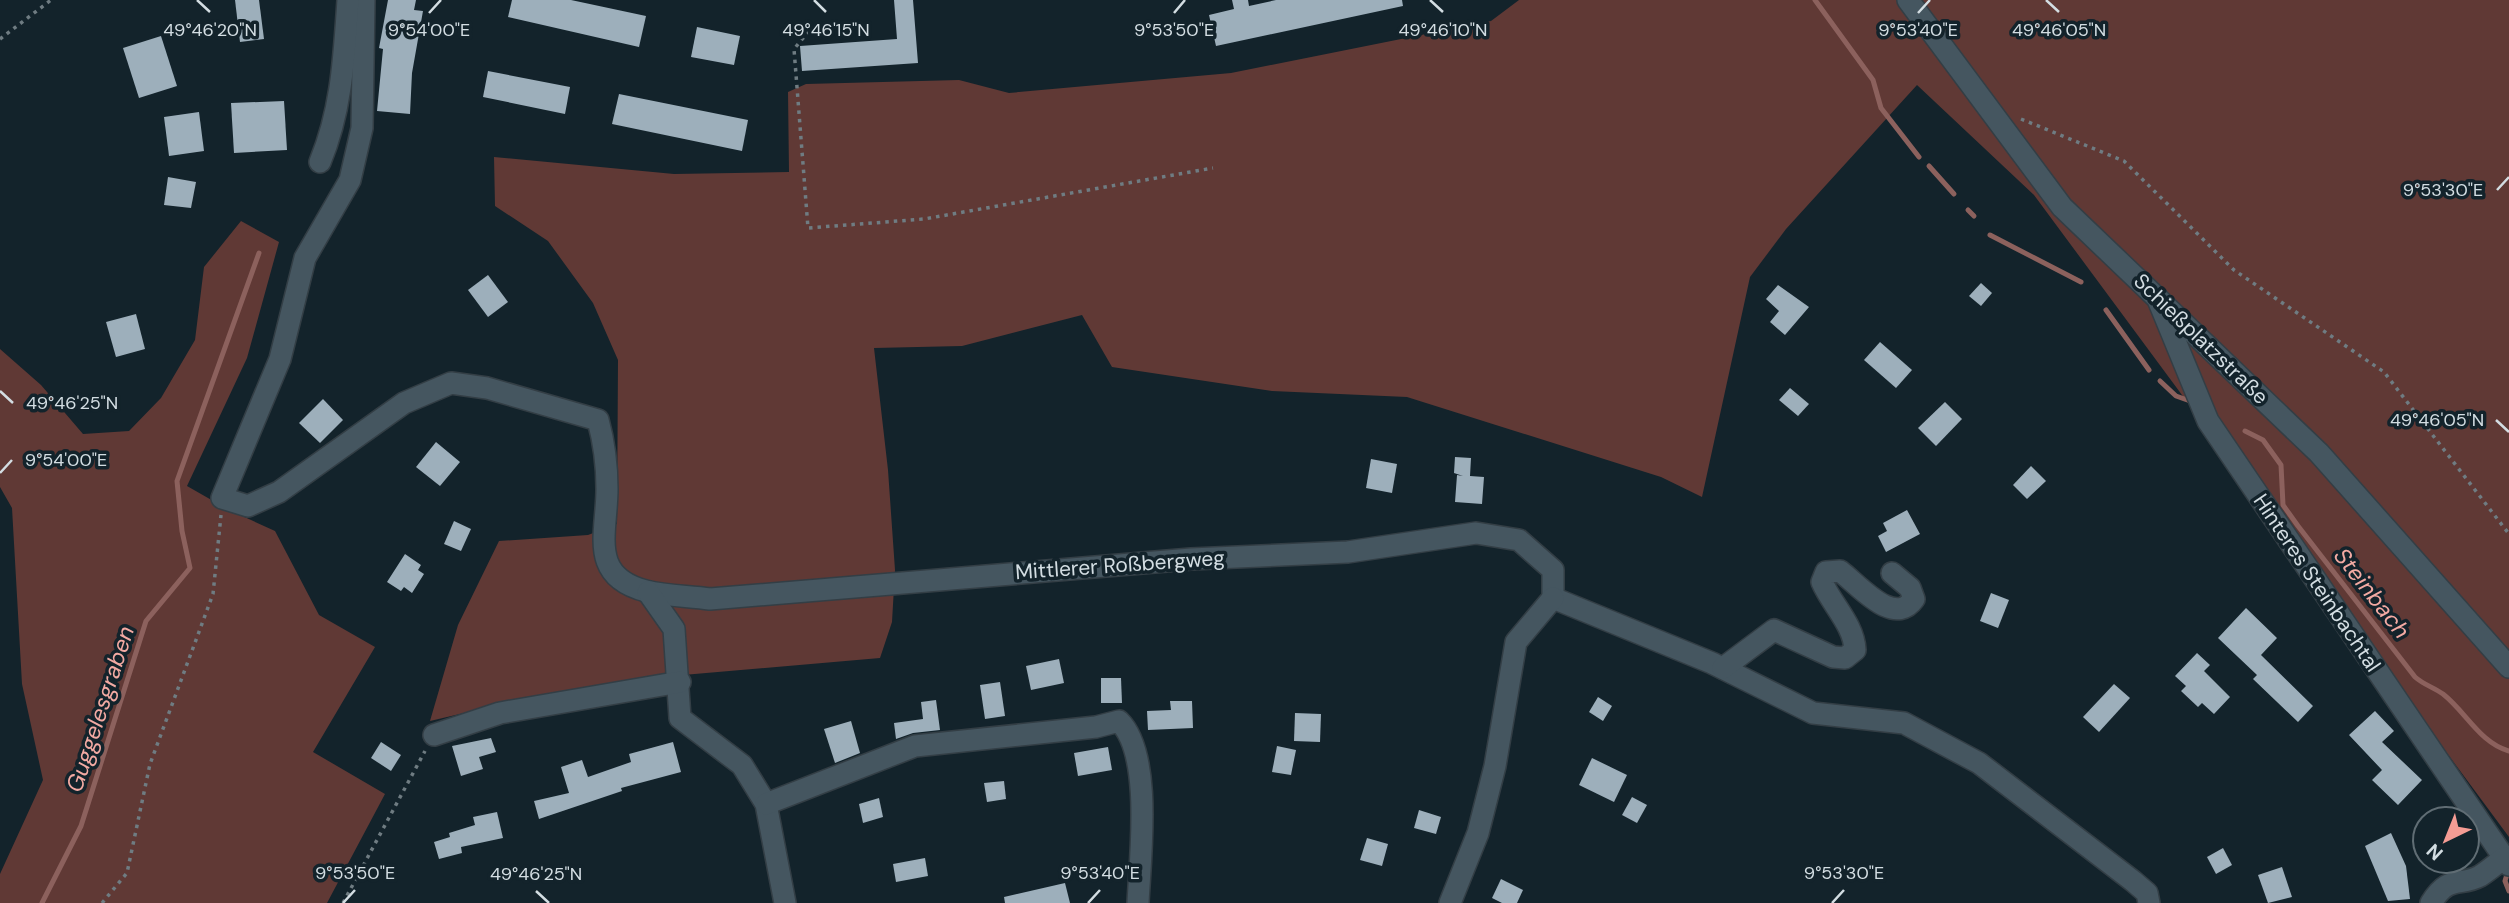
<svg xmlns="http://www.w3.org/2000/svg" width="2509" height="903" font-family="'DM Sans',sans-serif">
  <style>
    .green { fill: #603935 }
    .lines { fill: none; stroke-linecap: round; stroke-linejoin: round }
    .stream { stroke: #8c615d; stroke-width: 5 }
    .building { fill: #9dafbb }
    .minor-casing { stroke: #333e45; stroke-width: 24 }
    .path { stroke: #6f7c82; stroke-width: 3.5; stroke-dasharray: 3.5 5; stroke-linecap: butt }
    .minor { stroke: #455660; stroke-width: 21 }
    .ticks { fill: none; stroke: #d3dde2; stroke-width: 2.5 }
    .labels { text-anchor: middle; stroke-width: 7; stroke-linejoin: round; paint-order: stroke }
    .street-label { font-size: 21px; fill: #d3dde2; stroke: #13232b }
    .water-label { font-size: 23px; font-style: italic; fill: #f3aaa3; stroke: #13232b }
    .ticks-label { font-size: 18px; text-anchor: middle; fill: #d3dde2; stroke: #13232b; stroke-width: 7; stroke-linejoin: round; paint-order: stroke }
  </style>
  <rect width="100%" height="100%" fill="#13232b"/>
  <g class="green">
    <path d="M 1519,0 L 2509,0 L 2509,837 L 2034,195 L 1917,85 L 1786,229 L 1750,277 L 1702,497 L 1661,477 L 1407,397 L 1272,391 L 1112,367 L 1082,315 L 962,346 L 874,348 L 888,470 L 895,570 L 892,622 L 880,658 L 660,677 L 545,694 L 430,721 L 458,625 L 499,541 L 588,535 L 617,524 L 618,360 L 593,303 L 548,241 L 495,206 L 494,157 L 674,174 L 789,172 L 788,92 L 806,84 L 959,80 L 1009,93 L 1231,73 L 1491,21 Z"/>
    <path d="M 241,221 L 279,242 L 247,358 L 187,486 L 229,510 L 275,531 L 319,615 L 375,647 L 313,752 L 385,794 L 327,903 L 0,903 L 0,874 L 43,780 L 22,684 L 12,508 L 0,487 L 0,349 L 41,385 L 83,434 L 129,431 L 161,398 L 195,340 L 204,267 Z"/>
  </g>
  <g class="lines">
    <g class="stream">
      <path d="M 1815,0 L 1873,80 L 1881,108 L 1919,157"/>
      <path d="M 1929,166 L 1954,194"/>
      <path d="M 1968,210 L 1974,216"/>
      <path d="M 1990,235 L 2081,282"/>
      <path d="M 2106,310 L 2149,370"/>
      <path d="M 2160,381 L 2176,396 L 2193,402"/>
      <path d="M 2245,431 L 2263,440 L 2281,465 L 2283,505 L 2298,526 L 2415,677 C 2424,685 2433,687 2443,694 C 2466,712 2480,743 2509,751"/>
      <path d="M 2508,871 L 2505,881 L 2509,891"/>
      <path d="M 42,903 L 81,826 L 146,621 L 190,568 L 182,531 L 177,481 L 259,253"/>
    </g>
  </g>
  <g class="building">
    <path d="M 235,0 L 259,0 L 264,39 L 240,42 Z"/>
    <path d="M 388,0 L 416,0 L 414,10 L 423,11 L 412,73 L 410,114 L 377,111 L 383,49 L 379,48 Z"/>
    <path d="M 512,0 L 571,0 L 646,16 L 639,47 L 508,17 Z"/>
    <path d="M 894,0 L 913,0 L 918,63 L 802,71 L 800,46 L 897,39 Z"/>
    <path d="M 1232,0 L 1248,0 L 1249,6 L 1276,0 L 1402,0 L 1403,6 L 1216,46 L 1209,15 L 1234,9 Z"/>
    <path d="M 697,27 L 740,36 L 734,65 L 691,57 Z"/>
    <path d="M 161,36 L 177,86 L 139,98 L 123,48 Z"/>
    <path d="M 488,71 L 570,87 L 565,114 L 483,97 Z"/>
    <path d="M 619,94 L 748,120 L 742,151 L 612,124 Z"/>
    <path d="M 284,101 L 287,150 L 234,153 L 231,103 Z"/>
    <path d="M 199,112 L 204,151 L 169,156 L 164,117 Z"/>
    <path d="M 168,177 L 196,182 L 191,208 L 164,205 Z"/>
    <path d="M 488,275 L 508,302 L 488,317 L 468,290 Z"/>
    <path d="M 1981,283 L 1992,293 L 1981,306 L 1969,296 Z"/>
    <path d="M 1778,285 L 1809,307 L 1785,335 L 1770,322 L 1779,311 L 1766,299 Z"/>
    <path d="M 136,314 L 145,349 L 116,357 L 106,322 Z"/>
    <path d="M 1880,342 L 1912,370 L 1896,388 L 1864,360 Z"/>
    <path d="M 1790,388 L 1809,404 L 1798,416 L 1779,400 Z"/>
    <path d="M 323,399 L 343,420 L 320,443 L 299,423 Z"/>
    <path d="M 1945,402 L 1962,419 L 1936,446 L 1918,428 Z"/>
    <path d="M 436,442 L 460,462 L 440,486 L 416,467 Z"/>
    <path d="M 1455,457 L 1471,458 L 1470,476 L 1484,477 L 1482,504 L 1455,502 L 1457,475 L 1463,476 L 1454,473 Z"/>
    <path d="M 1371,459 L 1397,464 L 1392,493 L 1366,488 Z"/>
    <path d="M 2031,466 L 2046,481 L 2027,499 L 2013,485 Z"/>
    <path d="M 1907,510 L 1920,534 L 1886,552 L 1878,536 L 1887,531 L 1883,523 Z"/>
    <path d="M 454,521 L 471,529 L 461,551 L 444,544 Z"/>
    <path d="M 405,554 L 421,565 L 418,570 L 424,574 L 412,593 L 404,587 L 401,591 L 387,582 Z"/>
    <path d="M 1991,593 L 2009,600 L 1998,628 L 1980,621 Z"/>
    <path d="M 2246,608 L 2277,638 L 2261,655 L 2313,706 L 2298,722 L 2253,679 L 2257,675 L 2218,638 Z"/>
    <path d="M 2197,653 L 2210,665 L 2204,671 L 2230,697 L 2214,714 L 2202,703 L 2198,707 L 2181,691 L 2186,686 L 2175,676 Z"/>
    <path d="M 1059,659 L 1064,683 L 1031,690 L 1026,666 Z"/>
    <path d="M 1101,678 L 1121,678 L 1122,703 L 1101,703 Z"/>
    <path d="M 1000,682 L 1005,716 L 985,719 L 980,685 Z"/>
    <path d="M 2114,684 L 2130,698 L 2099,732 L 2083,717 Z"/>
    <path d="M 1598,697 L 1612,706 L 1603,721 L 1589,712 Z"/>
    <path d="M 936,700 L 940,730 L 913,733 L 896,739 L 894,723 L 923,719 L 921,702 Z"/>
    <path d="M 1170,701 L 1192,701 L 1193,728 L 1148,730 L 1147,711 L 1171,710 Z"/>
    <path d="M 2375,711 L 2394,731 L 2382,742 L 2422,780 L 2398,805 L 2372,780 L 2382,770 L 2349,735 Z"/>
    <path d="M 1295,713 L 1321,714 L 1320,742 L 1294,741 Z"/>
    <path d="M 851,721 L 860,753 L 835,763 L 824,729 Z"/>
    <path d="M 491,738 L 496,752 L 479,757 L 483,769 L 461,776 L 452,746 Z"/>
    <path d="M 381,742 L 401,755 L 391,771 L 371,758 Z"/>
    <path d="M 673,742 L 681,772 L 621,788 L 622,791 L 539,819 L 534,801 L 569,793 L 561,767 L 582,760 L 588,777 L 631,762 L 629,754 Z"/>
    <path d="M 1277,746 L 1296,750 L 1291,775 L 1272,772 Z"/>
    <path d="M 1108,747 L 1112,770 L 1078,776 L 1074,753 Z"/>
    <path d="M 1592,758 L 1627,775 L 1614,802 L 1579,785 Z"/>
    <path d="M 1004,781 L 1006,799 L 987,802 L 984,783 Z"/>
    <path d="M 1632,797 L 1647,805 L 1637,823 L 1622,815 Z"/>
    <path d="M 879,798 L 883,817 L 863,823 L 859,804 Z"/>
    <path d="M 1419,810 L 1441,817 L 1436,834 L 1414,828 Z"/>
    <path d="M 497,812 L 503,838 L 461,847 L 462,853 L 439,859 L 434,842 L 450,837 L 449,833 L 475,825 L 473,817 Z"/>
    <path d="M 2391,833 L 2406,866 L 2410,899 L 2388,901 L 2365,846 Z"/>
    <path d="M 1367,838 L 1388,844 L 1382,866 L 1360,860 Z"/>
    <path d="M 2223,848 L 2232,865 L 2216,874 L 2207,857 Z"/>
    <path d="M 925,858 L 928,876 L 896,882 L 893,864 Z"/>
    <path d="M 2282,867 L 2292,897 L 2268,903 L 2258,875 Z"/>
    <path d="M 1501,879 L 1523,890 L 1517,903 L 1502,903 L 1492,898 Z"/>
    <path d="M 1065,883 L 1070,903 L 1005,903 L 1004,897 Z"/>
  </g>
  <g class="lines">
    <defs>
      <g id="minor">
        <path d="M 364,0 L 362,128 L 350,180 L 305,258 L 280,359 L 222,498 L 248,506 L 279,492 L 404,403 L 451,383 L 487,388 L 598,420 C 604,442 607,466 607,489 C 607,533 588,576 646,591 C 666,596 689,596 710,599 L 1191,559 L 1348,552 L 1476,533 L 1519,540 L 1553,570 L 1553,598"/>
        <path d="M 1908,0 L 2062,207 L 2319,453 L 2509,667"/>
        <path d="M 320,162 C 342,109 344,57 348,0"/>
        <path d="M 2159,302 L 2208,421 L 2509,865"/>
        <path d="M 648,592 L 674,629 L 680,718 L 742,765 L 766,804 L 785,903"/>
        <path d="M 1553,598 L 1712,663 L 1813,713 L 1904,723 L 1979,763 L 2133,881 L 2147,893 L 2149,903"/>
        <path d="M 1723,668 L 1774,630 L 1833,657 L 1845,658 L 1855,650 C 1854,625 1832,605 1822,582 L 1826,572 L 1840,571 C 1859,585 1894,628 1914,599 L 1910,588 L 1892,573"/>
        <path d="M 434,735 L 500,713 L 680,682"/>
        <path d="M 766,804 L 915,746 L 1096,727 L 1119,721 C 1153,754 1140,858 1138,903"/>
        <path d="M 1450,903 L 1478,833 L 1495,766 L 1516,642 L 1553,598"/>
        <path d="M 2431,903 C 2449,874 2459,887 2480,876 C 2488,871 2496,864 2504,858"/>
      </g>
    </defs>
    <use href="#minor" class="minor-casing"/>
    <g class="path">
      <path d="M 809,31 L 794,49 L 808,228 L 924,219 L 1213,168"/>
      <path d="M 0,39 L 51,0"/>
      <path d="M 2021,119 L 2124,161 L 2234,270 L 2384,372 L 2509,534"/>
      <path d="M 102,903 L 127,873 L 150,764 L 213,594 L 221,515"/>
      <path d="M 343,903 L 425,751"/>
    </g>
    <use href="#minor" class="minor"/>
  </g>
  <path class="ticks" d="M 197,0 L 210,12M 814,0 L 826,12M 1430,0 L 1443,12M 2046,0 L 2059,12M 429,13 L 441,0M 1174,13 L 1185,0M 1918,13 L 1930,0M 2497,190 L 2509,177M 0,391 L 13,403M 2496,420 L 2509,432M 0,473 L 12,460M 536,891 L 549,903M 343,903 L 355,890M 1088,903 L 1100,890M 1832,903 L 1844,890"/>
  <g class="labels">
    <g class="street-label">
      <text transform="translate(2201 339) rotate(44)" y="7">Schießplatzstraße</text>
      <text transform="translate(1120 565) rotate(-4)" y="7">Mittlerer Roßbergweg</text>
      <text transform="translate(2317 583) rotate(56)" y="7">Hinteres Steinbachtal</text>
    </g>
    <g class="water-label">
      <text transform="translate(2372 593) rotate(52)" y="8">Steinbach</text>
      <text transform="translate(100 709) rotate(-72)" y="8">Guggelesgraben</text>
    </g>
  </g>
  <g class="ticks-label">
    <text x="2059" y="36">49°46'05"N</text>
    <text x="210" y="36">49°46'20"N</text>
    <text x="826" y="36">49°46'15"N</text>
    <text x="1443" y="36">49°46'10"N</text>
    <text x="429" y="36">9°54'00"E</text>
    <text x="1174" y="36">9°53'50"E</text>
    <text x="1918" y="36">9°53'40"E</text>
    <text x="2443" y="196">9°53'30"E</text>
    <text x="72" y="409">49°46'25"N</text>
    <text x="2437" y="426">49°46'05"N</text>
    <text x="66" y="466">9°54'00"E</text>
    <text x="355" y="879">9°53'50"E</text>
    <text x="1100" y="879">9°53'40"E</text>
    <text x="1844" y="879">9°53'30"E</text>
    <text x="536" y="880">49°46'25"N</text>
  </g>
  <g transform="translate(2446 840) rotate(223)"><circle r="33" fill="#13232b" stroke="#606d74" stroke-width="2"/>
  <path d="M0-5L12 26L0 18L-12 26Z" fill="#f59c94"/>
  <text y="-10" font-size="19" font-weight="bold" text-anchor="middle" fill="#d3dde2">N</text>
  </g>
</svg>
